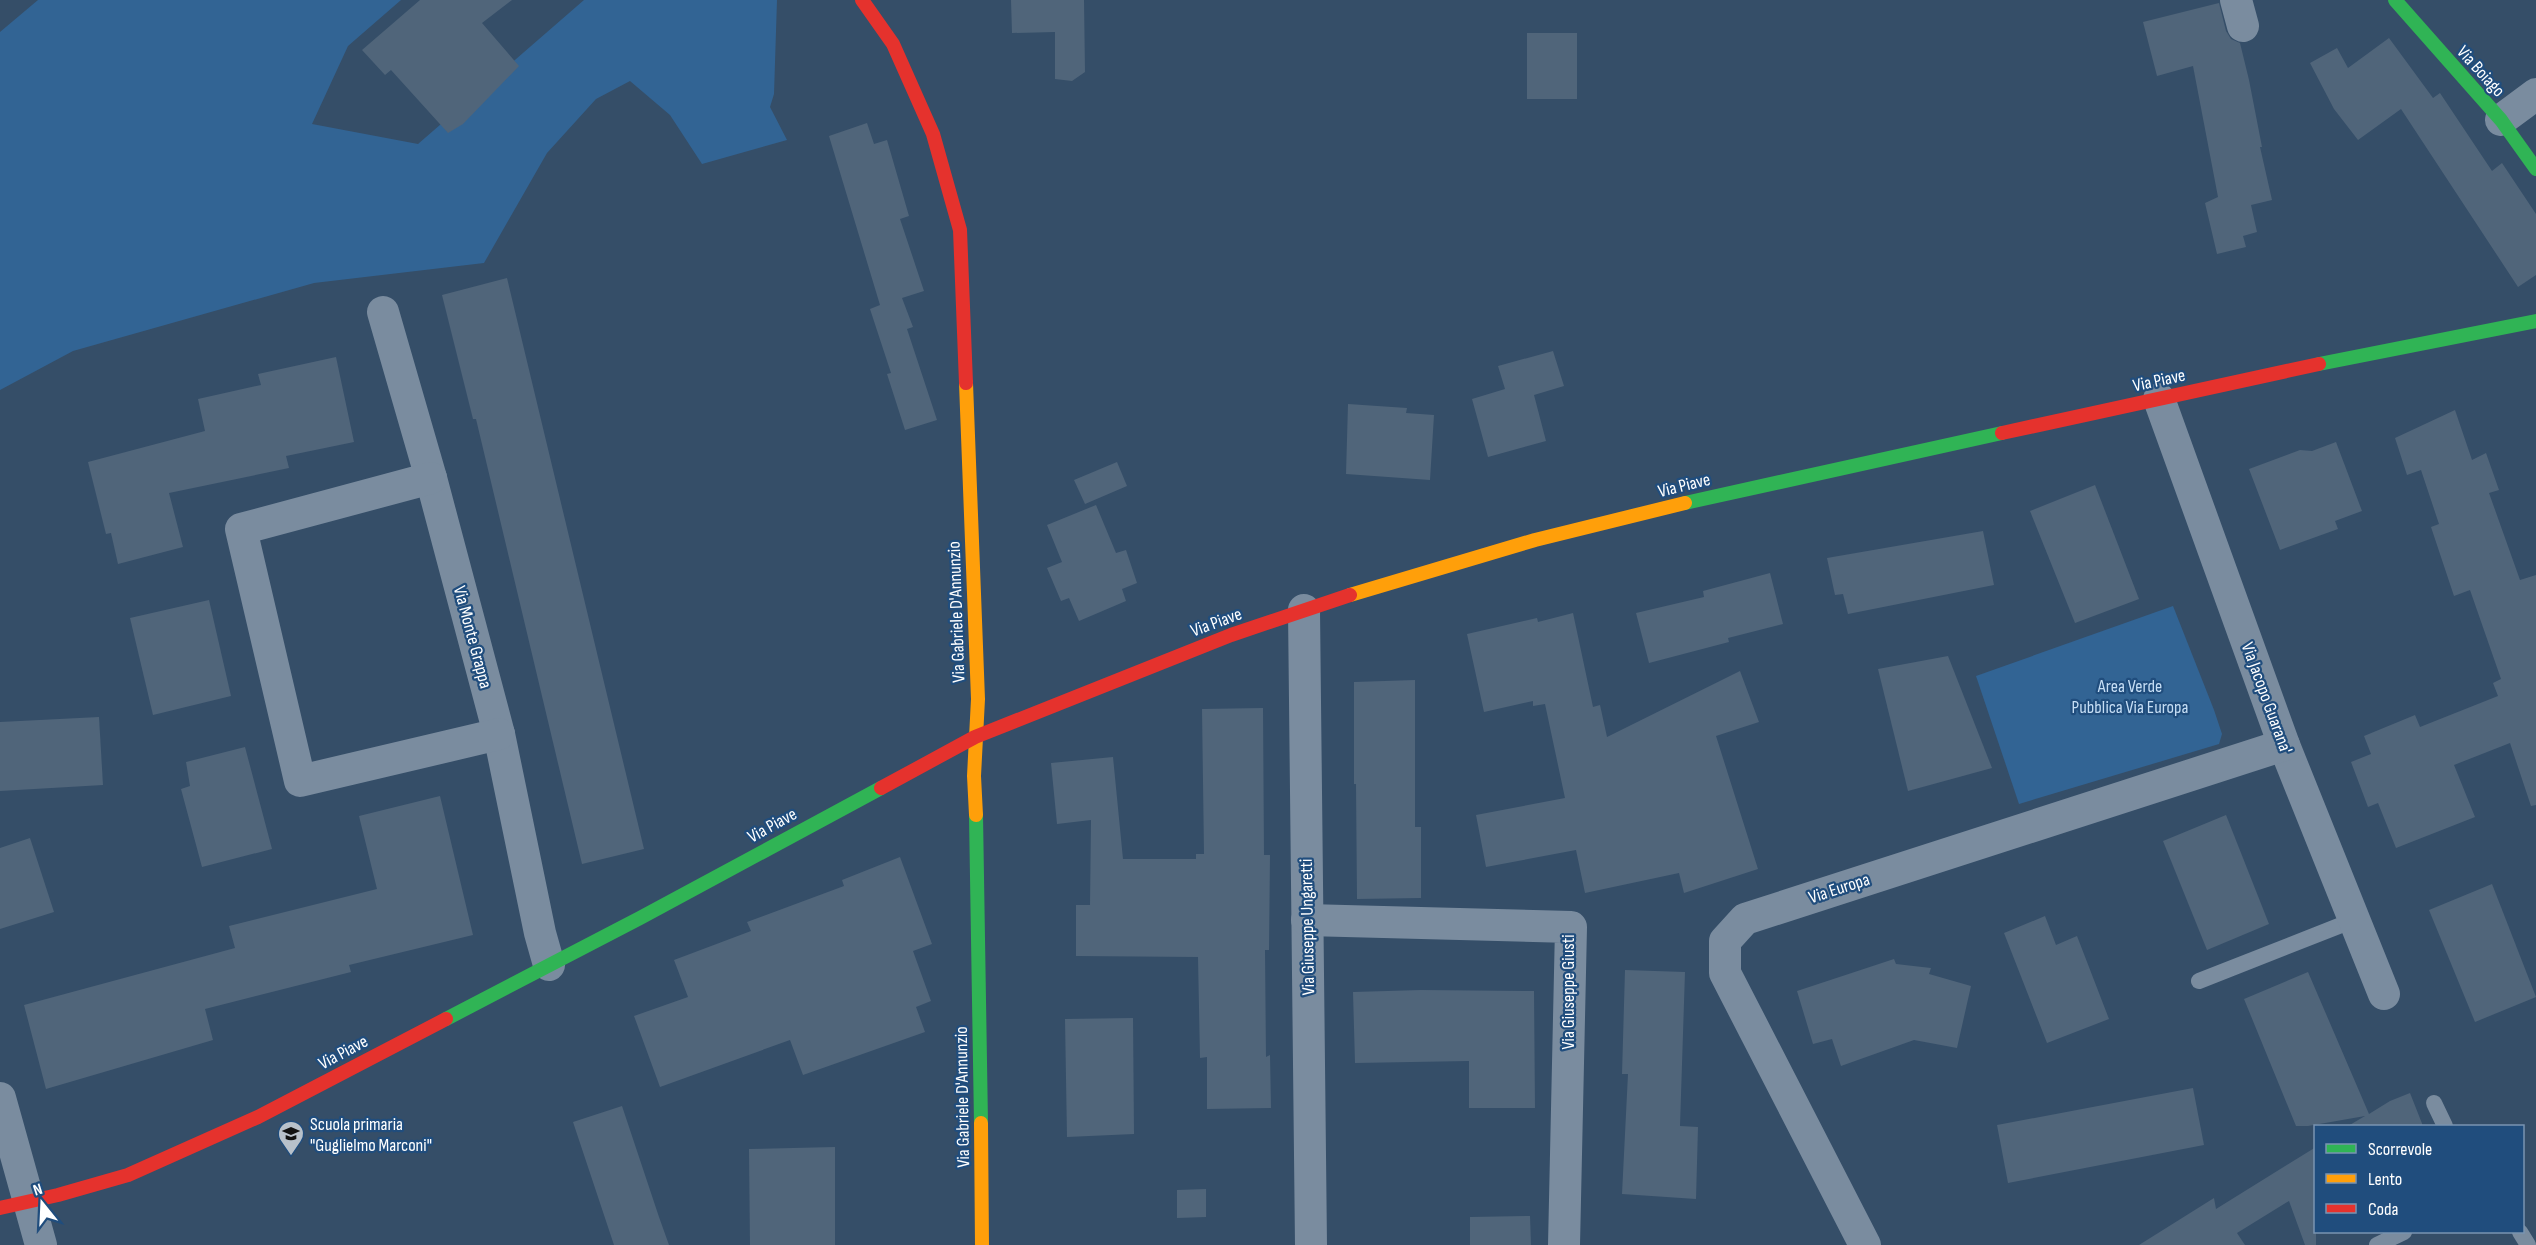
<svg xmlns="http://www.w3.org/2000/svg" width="2536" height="1245" font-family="'Sofia Sans Condensed',sans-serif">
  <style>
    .green { fill: #326494 }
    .building { fill: #50657a }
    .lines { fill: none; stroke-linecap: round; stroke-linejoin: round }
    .lane { stroke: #7a8c9f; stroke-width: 16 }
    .street { stroke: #7a8c9f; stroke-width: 32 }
    .fast { stroke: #30b455; stroke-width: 14 }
    .slow { stroke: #ff9f0a; stroke-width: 14 }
    .jam { stroke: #e5322d; stroke-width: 14 }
    .labels { text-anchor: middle; stroke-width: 4.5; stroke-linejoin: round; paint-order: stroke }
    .street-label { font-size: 18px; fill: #fff; stroke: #204d7d }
    .park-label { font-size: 18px; fill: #c6def5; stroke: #204d7d }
    .poi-label { font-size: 18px; fill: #fff; stroke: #204d7d; text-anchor: start }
  </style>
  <rect width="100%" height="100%" fill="#354e68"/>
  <g class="green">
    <path d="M 38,0 L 401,0 L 348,46 L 312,124 L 418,144 L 584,0 L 777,0 L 774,94 L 770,107 L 787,140 L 702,164 L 670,115 L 630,81 L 596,99 L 547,153 L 484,263 L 314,283 L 73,351 L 0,390 L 0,32 Z"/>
    <path d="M 2173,606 L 2214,710 L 2222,734 L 2219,744 L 2019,804 L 1976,676 Z"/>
  </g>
  <g class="building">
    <path d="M 420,0 L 512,0 L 482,23 L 519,66 L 463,124 L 448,133 L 391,70 L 385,75 L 362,50 Z"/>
    <path d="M 1011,0 L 1084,0 L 1085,72 L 1072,81 L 1055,79 L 1055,32 L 1012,33 Z"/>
    <path d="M 2219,3 L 2226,31 L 2231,39 L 2240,43 L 2249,80 L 2262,147 L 2260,147 L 2272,200 L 2251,205 L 2257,232 L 2243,236 L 2246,247 L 2217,254 L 2205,203 L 2218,197 L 2193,66 L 2157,76 L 2143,22 Z"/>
    <rect x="1527" y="33" width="50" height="66"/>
    <path d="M 2389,38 L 2433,98 L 2440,93 L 2492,171 L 2502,163 L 2536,214 L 2536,275 L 2518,287 L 2401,109 L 2358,140 L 2334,109 L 2310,63 L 2337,48 L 2348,68 Z"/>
    <path d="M 867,123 L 874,144 L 887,140 L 909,216 L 900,219 L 924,291 L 902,298 L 913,327 L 907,329 L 937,420 L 905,430 L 887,374 L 891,373 L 870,309 L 880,305 L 829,136 Z"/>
    <path d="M 507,278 L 644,849 L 582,864 L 476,419 L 473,419 L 442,295 Z"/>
    <path d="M 1553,351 L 1564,386 L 1534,395 L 1546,441 L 1488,457 L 1472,399 L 1505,389 L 1498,366 Z"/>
    <path d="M 336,357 L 354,442 L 286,456 L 289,468 L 169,493 L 183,547 L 118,564 L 111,533 L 106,534 L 88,462 L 205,431 L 198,399 L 261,385 L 258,374 Z"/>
    <path d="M 1348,404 L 1407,408 L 1406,413 L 1434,415 L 1430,480 L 1346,474 Z"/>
    <path d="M 2455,410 L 2472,460 L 2486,453 L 2499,490 L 2489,493 L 2520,580 L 2536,575 L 2536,805 L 2531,806 L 2510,743 L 2454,765 L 2475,817 L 2396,848 L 2378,803 L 2368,807 L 2351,762 L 2371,754 L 2364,736 L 2415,715 L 2420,727 L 2498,696 L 2493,683 L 2501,679 L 2470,590 L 2454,596 L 2431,527 L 2439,524 L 2421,470 L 2407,475 L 2395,438 Z"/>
    <path d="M 2336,442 L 2362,511 L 2335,521 L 2338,529 L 2280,550 L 2249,469 L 2300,450 L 2312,451 Z"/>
    <path d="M 1117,462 L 1127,486 L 1085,504 L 1074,480 Z"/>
    <path d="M 2095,485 L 2139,599 L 2075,623 L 2030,511 Z"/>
    <path d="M 1096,505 L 1116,553 L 1126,550 L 1137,583 L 1122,589 L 1126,601 L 1079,621 L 1069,598 L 1061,601 L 1047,568 L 1062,562 L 1047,525 Z"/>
    <path d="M 1983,531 L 1994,585 L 1848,614 L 1843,594 L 1835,595 L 1827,558 Z"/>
    <path d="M 1770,573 L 1783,624 L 1728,638 L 1729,642 L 1649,663 L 1636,613 L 1704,597 L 1703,591 Z"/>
    <path d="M 209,600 L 231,696 L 153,715 L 130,618 Z"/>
    <path d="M 1573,613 L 1593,707 L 1600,705 L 1607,737 L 1740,671 L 1759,722 L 1716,736 L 1758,869 L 1684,893 L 1679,873 L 1585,893 L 1576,850 L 1486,867 L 1476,815 L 1565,798 L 1545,704 L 1533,706 L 1533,701 L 1484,712 L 1467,634 L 1537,618 L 1538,622 Z"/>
    <path d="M 1948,656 L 1992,768 L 1908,791 L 1878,669 Z"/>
    <path d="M 1415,680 L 1415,827 L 1421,827 L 1421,898 L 1357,899 L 1356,784 L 1354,784 L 1354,682 Z"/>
    <path d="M 1263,708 L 1264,855 L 1270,855 L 1269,950 L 1265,950 L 1266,1057 L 1270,1055 L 1271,1108 L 1207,1109 L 1207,1057 L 1200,1058 L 1198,957 L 1076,956 L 1076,905 L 1090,905 L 1091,820 L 1057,824 L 1051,763 L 1113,757 L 1123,859 L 1196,859 L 1196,854 L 1204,854 L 1202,709 Z"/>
    <path d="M 99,717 L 103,785 L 0,791 L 0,722 Z"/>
    <path d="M 245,747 L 272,849 L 202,867 L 181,789 L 190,786 L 186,762 Z"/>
    <path d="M 440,796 L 473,935 L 349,965 L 351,972 L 205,1009 L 213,1040 L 46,1089 L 24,1005 L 235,948 L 229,926 L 377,889 L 359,816 Z"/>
    <path d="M 2226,815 L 2269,924 L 2207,950 L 2163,841 Z"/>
    <path d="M 30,838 L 54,912 L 0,929 L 0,848 Z"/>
    <path d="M 900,857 L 932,944 L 913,951 L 931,1001 L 916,1007 L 925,1032 L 803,1075 L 790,1040 L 660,1087 L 634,1016 L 688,997 L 674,960 L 751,931 L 747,922 L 844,886 L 842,880 Z"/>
    <path d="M 2492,884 L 2536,997 L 2475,1022 L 2429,910 Z"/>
    <path d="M 2045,916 L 2056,945 L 2077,936 L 2109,1019 L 2047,1043 L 2004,933 Z"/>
    <path d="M 1894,959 L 1896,964 L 1931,968 L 1929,974 L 1971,986 L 1957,1048 L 1914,1040 L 1841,1066 L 1832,1039 L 1813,1044 L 1797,991 Z"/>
    <path d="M 1625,970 L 1685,972 L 1680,1126 L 1698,1127 L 1696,1199 L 1622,1194 L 1628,1074 L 1622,1074 Z"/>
    <path d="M 2308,972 L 2369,1114 L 2390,1101 L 2410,1093 L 2423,1126 L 2348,1126 L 2365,1116 L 2308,1126 L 2296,1126 L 2244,999 Z"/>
    <path d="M 1421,990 L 1534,991 L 1535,1108 L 1469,1108 L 1469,1061 L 1355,1063 L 1353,992 Z"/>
    <path d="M 1133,1018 L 1134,1134 L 1067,1137 L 1065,1019 Z"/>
    <path d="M 2193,1088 L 2204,1145 L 2008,1183 L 1997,1125 Z"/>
    <path d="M 622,1106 L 659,1217 L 669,1245 L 614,1245 L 573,1122 Z"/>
    <path d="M 835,1147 L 835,1245 L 750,1245 L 749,1149 Z"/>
    <path d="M 2316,1147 L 2316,1245 L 2305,1245 L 2289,1201 L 2237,1233 L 2245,1245 L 2139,1245 L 2214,1198 L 2216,1209 Z"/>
    <path d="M 1206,1189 L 1206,1217 L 1177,1218 L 1177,1190 Z"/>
    <path d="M 1530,1216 L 1531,1245 L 1470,1245 L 1470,1217 Z"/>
  </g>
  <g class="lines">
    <g class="lane">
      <path d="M 2199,981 L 2354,920"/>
      <path d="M 2434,1103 L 2445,1126"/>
      <path d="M 2520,1232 L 2528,1245"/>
      <path d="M 2377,1245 L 2404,1232"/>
    </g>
    <g class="street">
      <path d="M 2236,0 L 2243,26"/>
      <path d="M 2501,120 L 2536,94"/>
      <path d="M 383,312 L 431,478 L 499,734 L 540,933 L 549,965"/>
      <path d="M 2159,399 L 2284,745 L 2384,994"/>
      <path d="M 431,478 L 241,529 L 300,781 L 499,734"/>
      <path d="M 1304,610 L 1311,1245"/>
      <path d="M 1307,920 L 1571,927 L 1564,1245"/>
      <path d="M 0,1098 L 41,1245"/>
      <path d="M 1865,1245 L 1725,973 L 1725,941 L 1745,919 L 2284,745"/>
    </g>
    <g class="fast">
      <path d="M 2395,0 L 2501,120 L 2536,169"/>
      <path d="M 2319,364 L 2536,321"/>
      <path d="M 1685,503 L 2002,433"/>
      <path d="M 976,815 L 981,1123"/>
      <path d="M 446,1019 L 640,918 L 881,788"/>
    </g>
    <g class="slow">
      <path d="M 966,383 L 978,699 L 974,776 L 976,815"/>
      <path d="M 1350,595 L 1535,540 L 1685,503"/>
      <path d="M 981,1123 L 982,1245"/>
    </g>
    <g class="jam">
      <path d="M 862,0 L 893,44 L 933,134 L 960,230 L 966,383"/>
      <path d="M 2002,433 L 2319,364"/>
      <path d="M 881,788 L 975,737 L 1231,635 L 1350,595"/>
      <path d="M 0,1208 L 58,1195 L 128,1175 L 258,1117 L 446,1019"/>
    </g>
  </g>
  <defs>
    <symbol id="school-pin" viewBox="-11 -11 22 30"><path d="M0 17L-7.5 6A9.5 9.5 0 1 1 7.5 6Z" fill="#b8c1ca" stroke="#204d7d"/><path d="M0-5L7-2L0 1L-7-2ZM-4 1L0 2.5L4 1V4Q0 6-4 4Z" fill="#111"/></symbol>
  </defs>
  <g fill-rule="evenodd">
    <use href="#school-pin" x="276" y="1119" width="30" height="40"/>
  </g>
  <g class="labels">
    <g class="street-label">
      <text transform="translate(2481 71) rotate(48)" y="6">Via Boiago</text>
      <text transform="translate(2159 380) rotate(-12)" y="6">Via Piave</text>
      <text transform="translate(1684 485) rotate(-14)" y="6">Via Piave</text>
      <text transform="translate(956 612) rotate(-92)" y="6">Via Gabriele D'Annunzio</text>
      <text transform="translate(1216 622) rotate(-20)" y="6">Via Piave</text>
      <text transform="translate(473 637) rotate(75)" y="6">Via Monte Grappa</text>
      <text transform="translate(2267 698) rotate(70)" y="6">Via Jacopo Guarana'</text>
      <text transform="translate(772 825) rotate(-29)" y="6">Via Piave</text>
      <text transform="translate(1839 888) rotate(-18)" y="6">Via Europa</text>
      <text transform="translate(1307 927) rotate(-91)" y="6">Via Giuseppe Ungaretti</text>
      <text transform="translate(1568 992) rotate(-90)" y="6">Via Giuseppe Giusti</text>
      <text transform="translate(343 1052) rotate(-28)" y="6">Via Piave</text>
      <text transform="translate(962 1097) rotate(-91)" y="6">Via Gabriele D'Annunzio</text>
    </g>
    <g class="park-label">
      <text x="2130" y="692">Area Verde<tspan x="2130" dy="21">Pubblica Via Europa</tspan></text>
    </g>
    <g class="poi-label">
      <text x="310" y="1130">Scuola primaria<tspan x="310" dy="21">"Guglielmo Marconi"</tspan></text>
    </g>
  </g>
  <rect x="2314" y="1125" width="210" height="108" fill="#204d7d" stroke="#7994b1" stroke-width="1.5"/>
  <rect x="2326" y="1144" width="30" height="9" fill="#30b455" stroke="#7994b1" stroke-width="1.5"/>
  <text x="2368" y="1155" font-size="18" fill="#ffffff">Scorrevole</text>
  <rect x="2326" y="1174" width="30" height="9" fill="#ff9f0a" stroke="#7994b1" stroke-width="1.5"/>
  <text x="2368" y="1185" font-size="18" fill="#ffffff">Lento</text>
  <rect x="2326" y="1204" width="30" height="9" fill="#e5322d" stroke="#7994b1" stroke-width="1.5"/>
  <text x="2368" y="1215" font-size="18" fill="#ffffff">Coda</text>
  <g transform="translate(42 1203) rotate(342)" stroke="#204d7d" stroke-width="4.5" paint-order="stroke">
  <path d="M0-4.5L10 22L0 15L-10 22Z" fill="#ffffff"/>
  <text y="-9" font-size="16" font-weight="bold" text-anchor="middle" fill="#ffffff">N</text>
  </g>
</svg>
